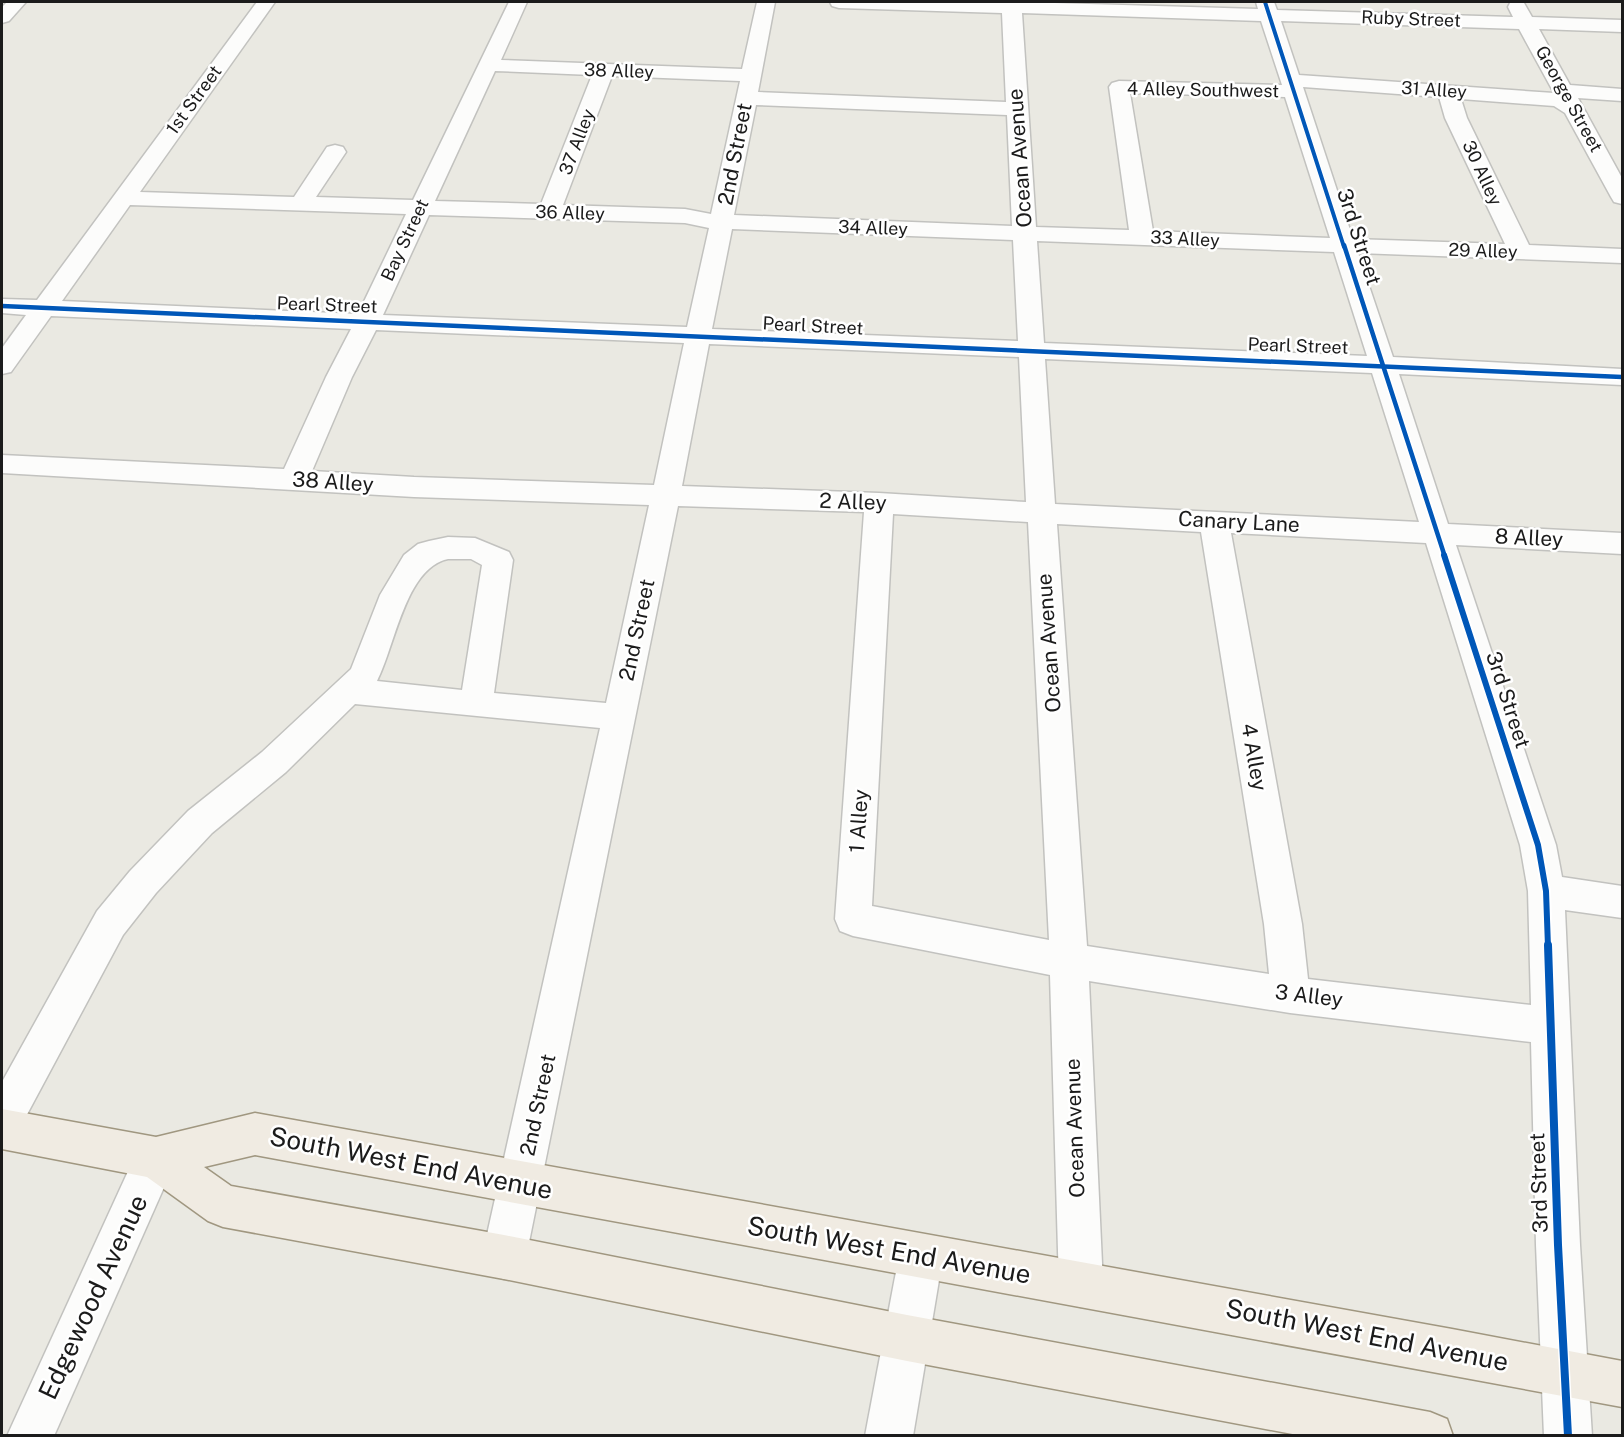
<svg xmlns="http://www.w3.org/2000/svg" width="1624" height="1437" font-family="'Public Sans',sans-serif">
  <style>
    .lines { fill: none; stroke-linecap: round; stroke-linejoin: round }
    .minor-casing { stroke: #c2c2bf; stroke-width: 3 }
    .major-casing { stroke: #a09780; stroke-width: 3 }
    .minor { fill: #fcfcfb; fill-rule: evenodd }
    .major { fill: #f0ebe2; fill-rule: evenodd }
    .cycleway-far3-casing { stroke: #fff; stroke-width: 6 }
    .cycleway-far2-casing { stroke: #fff; stroke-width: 8 }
    .cycleway-far1-casing { stroke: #fff; stroke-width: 10 }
    .cycleway-casing { stroke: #fff; stroke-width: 11 }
    .cycleway-far3 { stroke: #0057b8; stroke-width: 4 }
    .cycleway-far2 { stroke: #0057b8; stroke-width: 4.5 }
    .cycleway-far1 { stroke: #0057b8; stroke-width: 6 }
    .cycleway { stroke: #0057b8; stroke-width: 8 }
    .labels { text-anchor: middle; stroke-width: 5; stroke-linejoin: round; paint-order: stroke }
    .far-street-label { font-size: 18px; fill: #1b1b1b; stroke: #fff }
    .street-label { font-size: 21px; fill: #1b1b1b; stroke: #fff }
    .near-street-label { font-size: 26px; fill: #1b1b1b; stroke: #fff }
  </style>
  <rect width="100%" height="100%" fill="#eae9e2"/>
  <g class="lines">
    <defs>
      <g id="minor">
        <path d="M 7,2 L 26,2 L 9,21 L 2,23 L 2,7 Z"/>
        <path d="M 257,2 L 275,2 L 140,192 L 294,197 L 327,147 L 335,145 L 343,147 L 346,152 L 316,197 L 413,200 L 509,2 L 527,2 L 501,60 L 742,69 L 757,2 L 775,2 L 758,92 L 1006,102 L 1002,13 L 839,8 L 832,6 L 830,2 L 1021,2 L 1258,9 L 1256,2 L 1274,2 L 1277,10 L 1513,17 L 1508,7 L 1510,3 L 1524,3 L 1532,17 L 1622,20 L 1622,32 L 1539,29 L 1570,85 L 1622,89 L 1622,101 L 1578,98 L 1622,178 L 1622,204 L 1614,202 L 1611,197 L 1565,113 L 1554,106 L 1461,99 L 1467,118 L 1529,245 L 1622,249 L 1622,263 L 1358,253 L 1393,357 L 1622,369 L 1622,385 L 1399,374 L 1448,524 L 1622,533 L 1622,554 L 1456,545 L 1556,845 L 1562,877 L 1622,886 L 1622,918 L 1565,910 L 1580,1245 L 1592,1436 L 1544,1436 L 1536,1245 L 1531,1042 L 1290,1013 L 1089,981 L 1103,1285 L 1097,1301 L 1081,1307 L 1065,1301 L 1059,1285 L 1050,975 L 853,936 L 840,931 L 835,919 L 864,512 L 678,506 L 526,1257 L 519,1272 L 504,1279 L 489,1272 L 482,1257 L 600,728 L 355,704 L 286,772 L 212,833 L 156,893 L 123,935 L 16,1135 L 2,1141 L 2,1082 L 97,911 L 130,871 L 188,811 L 262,752 L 351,669 L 380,595 L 404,555 L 418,544 L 429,541 L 448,537 L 475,538 L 509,552 L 513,560 L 494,693 L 606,703 L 649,505 L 414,497 L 2,473 L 2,455 L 284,469 L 326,377 L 351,329 L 51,316 L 11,372 L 2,374 L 2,348 L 26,315 L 2,313 L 2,299 L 37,300 ZM 1022,13 L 1261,21 L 1282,85 L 1119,81 L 1112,83 L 1109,87 L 1129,230 L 1036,227 ZM 1281,21 L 1519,29 L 1554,93 L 1299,75 ZM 495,71 L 592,75 L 541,204 L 435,201 ZM 612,76 L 740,81 L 711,214 L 685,209 L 563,205 ZM 1303,87 L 1439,97 L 1445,118 L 1505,244 L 1353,239 ZM 1130,93 L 1285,97 L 1330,238 L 1153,231 ZM 756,105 L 1007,115 L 1012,226 L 734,215 ZM 130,205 L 406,214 L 358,314 L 62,301 ZM 429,215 L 685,223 L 709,228 L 687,327 L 383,315 ZM 732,229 L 1013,240 L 1018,341 L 712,329 ZM 1037,241 L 1334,252 L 1367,356 L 1044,343 ZM 376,330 L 684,343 L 654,485 L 414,477 L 312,471 L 352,377 ZM 709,344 L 1019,357 L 1026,502 L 879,493 L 682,486 ZM 1045,359 L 1372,373 L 1419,522 L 1055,504 ZM 893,514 L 1028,522 L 1049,940 L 872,906 ZM 1057,524 L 1201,532 L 1264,924 L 1269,974 L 1087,946 ZM 1231,533 L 1426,543 L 1520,845 L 1528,891 L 1531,1005 L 1308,979 L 1302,924 ZM 448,559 L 471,559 L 482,565 L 462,690 L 377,681 C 395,647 405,568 448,559 Z"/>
        <path d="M 156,1137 L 171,1143 L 177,1158 L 54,1436 L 7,1436 L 141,1143 Z"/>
        <path d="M 921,1234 L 936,1241 L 943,1256 L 913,1436 L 865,1436 L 899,1256 L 906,1241 Z"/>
      </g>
      <path id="major" d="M 2,1109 L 156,1137 L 255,1113 L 1452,1329 L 1622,1361 L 1622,1407 L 255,1155 L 204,1167 L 231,1186 L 504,1235 L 907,1315 L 1430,1412 L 1447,1419 L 1453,1436 L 1303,1436 L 907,1361 L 504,1279 L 223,1227 L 208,1221 L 147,1177 L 2,1149 Z"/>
    </defs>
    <use href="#minor" class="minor-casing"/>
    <use href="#major" class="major-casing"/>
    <use href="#minor" class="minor"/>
    <use href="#major" class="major"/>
    <defs>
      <path id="cycleway-far3" d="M 1265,2 L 1344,247"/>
      <g id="cycleway-far2">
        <path d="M 1344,245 L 1445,557"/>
        <path d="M 2,306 L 1622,377"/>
      </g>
      <path id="cycleway-far1" d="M 1444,555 L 1538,845 L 1546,891 L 1548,947"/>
      <path id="cycleway" d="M 1548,945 L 1558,1245 L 1568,1436"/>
    </defs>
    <use href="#cycleway-far3" class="cycleway-far3-casing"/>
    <use href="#cycleway-far2" class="cycleway-far2-casing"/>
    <use href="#cycleway-far1" class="cycleway-far1-casing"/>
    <use href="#cycleway" class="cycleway-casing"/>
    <use href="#cycleway-far3" class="cycleway-far3"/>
    <use href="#cycleway-far2" class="cycleway-far2"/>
    <use href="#cycleway-far1" class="cycleway-far1"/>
    <use href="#cycleway" class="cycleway"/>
  </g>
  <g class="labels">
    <g class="far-street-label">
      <text transform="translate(1411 19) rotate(2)" y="6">Ruby Street</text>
      <text transform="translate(619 71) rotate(2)" y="6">38 Alley</text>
      <text transform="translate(1203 90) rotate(1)" y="6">4 Alley Southwest</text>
      <text transform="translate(1434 90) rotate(4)" y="6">31 Alley</text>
      <text transform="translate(1569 99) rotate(61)" y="6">George Street</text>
      <text transform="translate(194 100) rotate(-54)" y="6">1st Street</text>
      <text transform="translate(577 142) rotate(-69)" y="6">37 Alley</text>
      <text transform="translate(1482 173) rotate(65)" y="6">30 Alley</text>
      <text transform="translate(570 213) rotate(2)" y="6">36 Alley</text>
      <text transform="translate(873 228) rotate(2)" y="6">34 Alley</text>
      <text transform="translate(1185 239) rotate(3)" y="6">33 Alley</text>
      <text transform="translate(405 240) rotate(-65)" y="6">Bay Street</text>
      <text transform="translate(1483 251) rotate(2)" y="6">29 Alley</text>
      <text transform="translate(327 305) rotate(2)" y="6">Pearl Street</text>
      <text transform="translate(813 326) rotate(3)" y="6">Pearl Street</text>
      <text transform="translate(1298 346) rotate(2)" y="6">Pearl Street</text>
    </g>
    <g class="street-label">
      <text transform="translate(735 154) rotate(-79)" y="7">2nd Street</text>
      <text transform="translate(1020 158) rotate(-94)" y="7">Ocean Avenue</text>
      <text transform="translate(1359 237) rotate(72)" y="7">3rd Street</text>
      <text transform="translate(333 482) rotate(4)" y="7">38 Alley</text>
      <text transform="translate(853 502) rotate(2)" y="7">2 Alley</text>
      <text transform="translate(1239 522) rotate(3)" y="7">Canary Lane</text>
      <text transform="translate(1529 538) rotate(3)" y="7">8 Alley</text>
      <text transform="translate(637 630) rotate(-78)" y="7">2nd Street</text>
      <text transform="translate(1049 643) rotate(-94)" y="7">Ocean Avenue</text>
      <text transform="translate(1508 700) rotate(72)" y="7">3rd Street</text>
      <text transform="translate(1254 757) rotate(80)" y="7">4 Alley</text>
      <text transform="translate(859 821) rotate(-86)" y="7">1 Alley</text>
      <text transform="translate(1309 996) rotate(7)" y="7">3 Alley</text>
      <text transform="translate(538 1105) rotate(-78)" y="7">2nd Street</text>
      <text transform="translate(1075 1128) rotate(-92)" y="7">Ocean Avenue</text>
      <text transform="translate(1539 1183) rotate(-92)" y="7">3rd Street</text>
    </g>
    <g class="near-street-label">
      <text transform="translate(411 1163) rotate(11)" y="9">South West End Avenue</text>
      <text transform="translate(889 1250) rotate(10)" y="9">South West End Avenue</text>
      <text transform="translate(93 1297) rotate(-65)" y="9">Edgewood Avenue</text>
      <text transform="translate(1367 1335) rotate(11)" y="9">South West End Avenue</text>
    </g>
  </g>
  <rect width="1624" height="1437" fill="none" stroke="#1b1b1b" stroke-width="6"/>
</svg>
